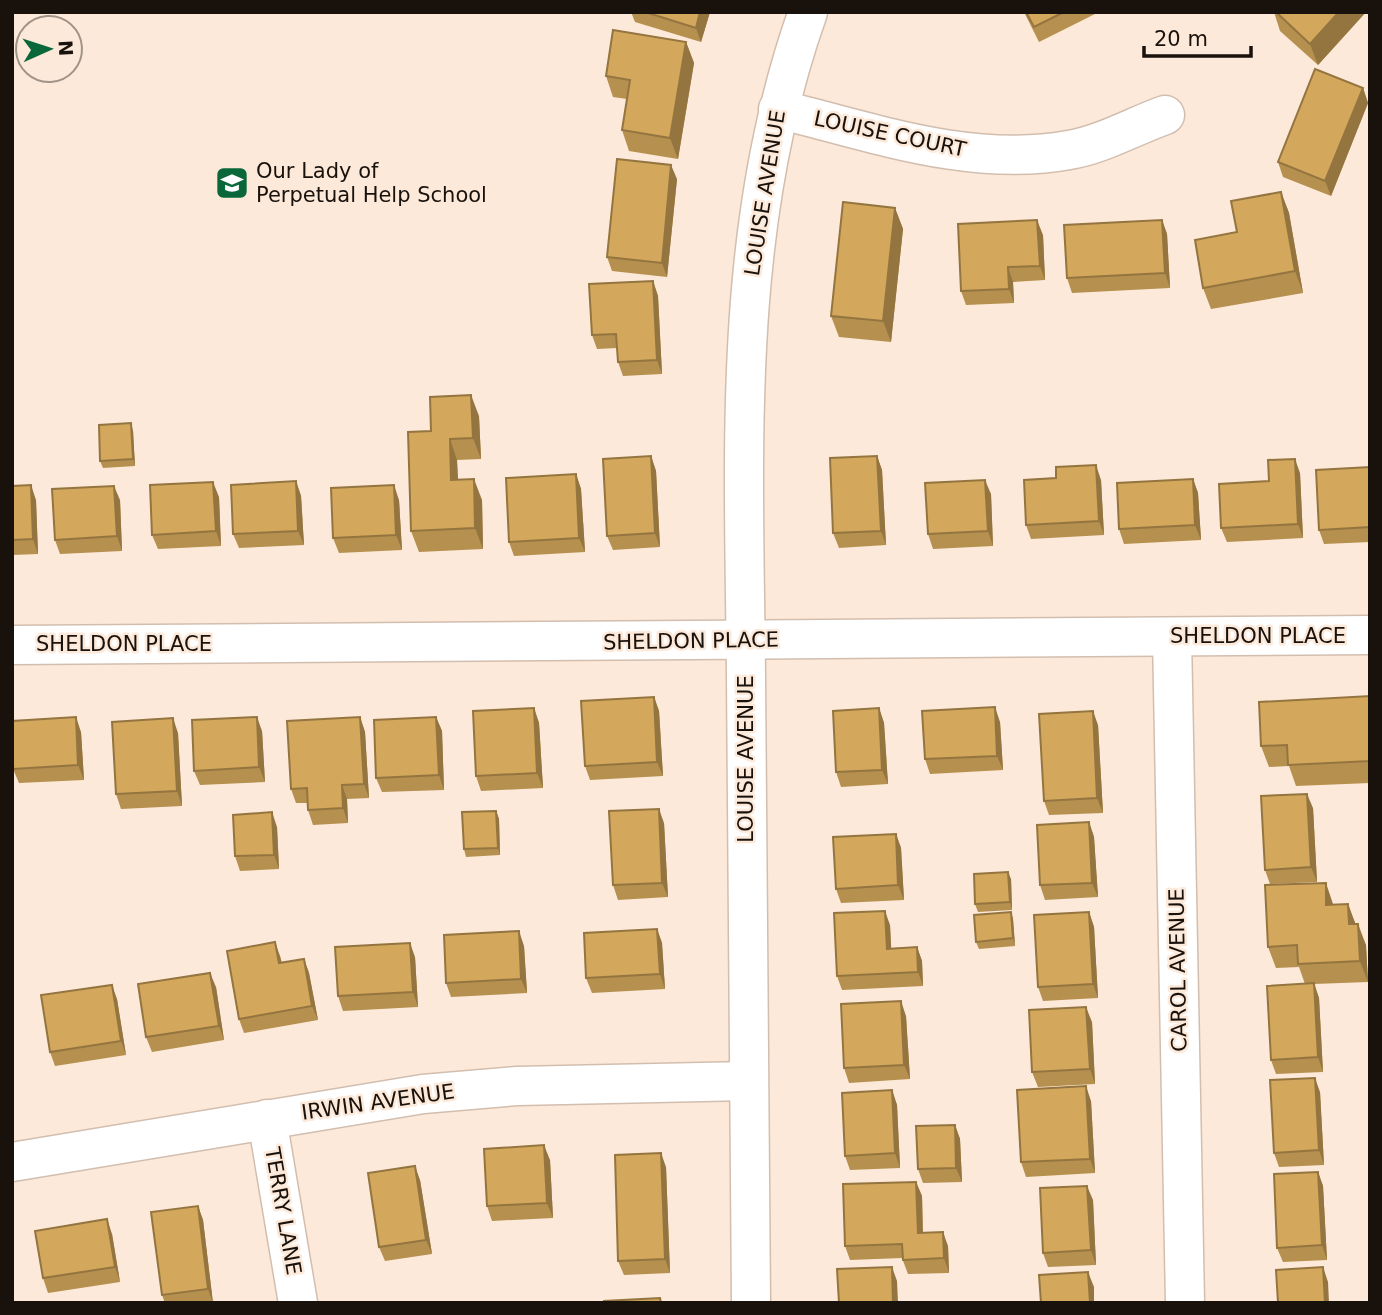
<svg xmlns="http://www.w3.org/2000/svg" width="1382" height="1315" font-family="'DejaVu Sans',sans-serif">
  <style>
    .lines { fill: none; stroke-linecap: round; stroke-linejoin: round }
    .minor-casing { stroke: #d2beaf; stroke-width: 41 }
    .minor { stroke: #fff; stroke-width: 38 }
    .wall { fill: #b5904f }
    .shaded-wall { fill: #947540 }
    .building { fill: #d3a75c; stroke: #947540; stroke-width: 2 }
    .labels { text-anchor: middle; stroke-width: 5; stroke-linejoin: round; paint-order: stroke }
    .street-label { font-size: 21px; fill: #18110c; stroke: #fde9d9 }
    .poi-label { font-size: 21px; fill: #18110c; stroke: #fde9d9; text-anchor: start }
  </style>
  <rect width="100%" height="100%" fill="#fde9d9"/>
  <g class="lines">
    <defs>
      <g id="minor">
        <path d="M 778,109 C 872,132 971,168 1069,150 C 1101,145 1134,126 1165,115"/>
        <path d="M 1172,637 L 1185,1303"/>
        <path d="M 12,645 L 1370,635"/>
        <path d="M 267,1119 L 298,1303"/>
        <path d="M 12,1162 L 423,1094 L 517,1086 L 748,1081"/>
        <path d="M 751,1303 C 749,1094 748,885 746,677 C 744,452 731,227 808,12"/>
      </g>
    </defs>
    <use href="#minor" class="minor-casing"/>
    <use href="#minor" class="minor"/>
  </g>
  <g class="wall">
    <path d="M 631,12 L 710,12 L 701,42 L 635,22 Z"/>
    <path d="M 1024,12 L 1099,12 L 1039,42 Z"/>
    <path d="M 1274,12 L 1366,12 L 1318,65 L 1280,31 Z"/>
    <path d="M 686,42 L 694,63 L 678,159 L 629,151 L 622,130 L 627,99 L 613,97 L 606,76 Z"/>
    <path d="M 1363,88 L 1368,103 L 1331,196 L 1283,177 L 1278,162 Z"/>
    <path d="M 677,179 L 667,277 L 612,271 L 607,257 Z"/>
    <path d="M 1281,192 L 1289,213 L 1303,293 L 1211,309 L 1203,288 L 1237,232 Z"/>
    <path d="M 895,208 L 903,229 L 891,342 L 839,337 L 831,316 Z"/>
    <path d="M 1162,220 L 1167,234 L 1170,288 L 1072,293 L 1067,278 Z"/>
    <path d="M 1043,235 L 1045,280 L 1013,282 L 1014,303 L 966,305 L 961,291 Z"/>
    <path d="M 653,281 L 658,296 L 662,374 L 623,376 L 618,362 L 617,348 L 597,349 L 592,335 Z"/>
    <path d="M 479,416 L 481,459 L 457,460 L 458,480 L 482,500 L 483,549 L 419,552 L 411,531 L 431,431 Z"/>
    <path d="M 133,431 L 135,466 L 103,468 L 100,461 Z"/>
    <path d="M 651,456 L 656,471 L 660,547 L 613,550 L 607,536 Z"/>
    <path d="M 877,456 L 882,470 L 886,545 L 839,548 L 833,533 Z"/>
    <path d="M 1370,467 L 1370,542 L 1324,544 L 1319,530 Z"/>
    <path d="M 1300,473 L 1303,538 L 1227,542 L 1221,528 L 1269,481 Z"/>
    <path d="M 576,474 L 581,489 L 585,552 L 514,556 L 509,542 Z"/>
    <path d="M 1193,479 L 1198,493 L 1201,540 L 1124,544 L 1119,529 Z"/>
    <path d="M 1101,480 L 1104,535 L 1031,539 L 1026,525 Z"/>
    <path d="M 296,481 L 301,496 L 304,545 L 239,548 L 233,534 Z"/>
    <path d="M 12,486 L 36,500 L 38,554 L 12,555 Z"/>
    <path d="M 991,494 L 993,546 L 933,549 L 928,534 Z"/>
    <path d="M 219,497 L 221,546 L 158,549 L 152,535 Z"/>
    <path d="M 120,500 L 122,551 L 60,554 L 55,540 Z"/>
    <path d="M 399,500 L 402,550 L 339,553 L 333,538 Z"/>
    <path d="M 1370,696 L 1370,783 L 1296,786 L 1289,766 L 1269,767 L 1261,746 Z"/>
    <path d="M 654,697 L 659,711 L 663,776 L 590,780 L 585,766 Z"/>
    <path d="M 534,708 L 539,723 L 543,788 L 481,791 L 476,776 Z"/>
    <path d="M 879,708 L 884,723 L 888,784 L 841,787 L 836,772 Z"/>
    <path d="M 360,717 L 365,732 L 369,798 L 347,799 L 348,823 L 313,825 L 308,810 L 308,803 L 296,803 L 291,789 Z"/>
    <path d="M 436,717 L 442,731 L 444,790 L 382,792 L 376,778 Z"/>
    <path d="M 1000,722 L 1003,770 L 930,774 L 925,759 Z"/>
    <path d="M 1098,725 L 1103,813 L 1049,815 L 1044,801 Z"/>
    <path d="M 262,731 L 265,782 L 200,785 L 194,771 Z"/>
    <path d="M 81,732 L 84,780 L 19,783 L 13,769 Z"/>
    <path d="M 178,733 L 182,806 L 121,809 L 116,794 Z"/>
    <path d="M 1313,808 L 1317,882 L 1270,884 L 1265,870 Z"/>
    <path d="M 496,811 L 499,819 L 500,855 L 466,857 L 464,849 Z"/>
    <path d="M 1089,822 L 1094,837 L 1098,897 L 1045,900 L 1040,885 Z"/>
    <path d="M 664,823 L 668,897 L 618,900 L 613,885 Z"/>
    <path d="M 277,827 L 279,869 L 240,871 L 235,856 Z"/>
    <path d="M 896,834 L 901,848 L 904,900 L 841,903 L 836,889 Z"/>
    <path d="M 1011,879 L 1012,910 L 978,912 L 975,904 Z"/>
    <path d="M 1333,904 L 1333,905 L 1348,904 L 1355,924 L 1366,945 L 1368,982 L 1314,984 L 1319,998 L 1323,1072 L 1276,1074 L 1271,1060 L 1305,984 L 1299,967 L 1276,968 L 1268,947 Z"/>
    <path d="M 1011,912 L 1013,919 L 1015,946 L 979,949 L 976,942 Z"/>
    <path d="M 1089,912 L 1094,927 L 1098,998 L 1043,1001 L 1038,987 Z"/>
    <path d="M 890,925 L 891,948 L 917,947 L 922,961 L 923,986 L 842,990 L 837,976 Z"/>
    <path d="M 657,929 L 662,943 L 665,989 L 592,993 L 586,978 Z"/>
    <path d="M 524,946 L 527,993 L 451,997 L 446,983 Z"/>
    <path d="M 280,956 L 282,963 L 304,959 L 309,973 L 318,1020 L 244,1033 L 239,1019 Z"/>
    <path d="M 415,957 L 418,1007 L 343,1011 L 338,996 Z"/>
    <path d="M 216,987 L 224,1040 L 152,1052 L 146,1037 Z"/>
    <path d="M 117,999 L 126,1055 L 55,1066 L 50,1052 Z"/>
    <path d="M 906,1016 L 910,1079 L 849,1083 L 844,1068 Z"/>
    <path d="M 1092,1022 L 1095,1084 L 1038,1087 L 1032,1072 Z"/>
    <path d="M 892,1090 L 897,1105 L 900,1168 L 850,1170 L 845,1156 Z"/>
    <path d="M 1320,1092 L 1324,1165 L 1279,1167 L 1274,1153 Z"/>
    <path d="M 1091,1101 L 1095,1173 L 1026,1177 L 1021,1162 Z"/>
    <path d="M 955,1125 L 960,1139 L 962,1182 L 923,1183 L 918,1169 Z"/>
    <path d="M 550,1160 L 553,1218 L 492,1221 L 487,1206 Z"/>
    <path d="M 666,1167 L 670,1273 L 624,1275 L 618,1261 Z"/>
    <path d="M 1318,1172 L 1323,1186 L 1327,1260 L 1283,1262 L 1277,1248 Z"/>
    <path d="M 420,1180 L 432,1254 L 385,1261 L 379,1247 Z"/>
    <path d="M 916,1182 L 922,1196 L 923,1232 L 948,1246 L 949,1273 L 908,1274 L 902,1258 L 850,1260 L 845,1246 Z"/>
    <path d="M 1093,1200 L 1096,1265 L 1048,1267 L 1043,1253 Z"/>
    <path d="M 198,1206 L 203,1220 L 213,1303 L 165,1303 L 162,1295 Z"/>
    <path d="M 112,1234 L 120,1282 L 48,1293 L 43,1278 Z"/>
  </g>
  <g class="shaded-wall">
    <path d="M 700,12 L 710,12 L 701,42 L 696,28 Z"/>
    <path d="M 1339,12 L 1366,12 L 1318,65 L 1310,44 Z"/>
    <path d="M 686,42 L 694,63 L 678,159 L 670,138 Z"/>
    <path d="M 1363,88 L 1368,103 L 1331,196 L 1325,181 Z"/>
    <path d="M 671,165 L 677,179 L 667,277 L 662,263 Z"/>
    <path d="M 1281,192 L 1289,213 L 1303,293 L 1295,271 Z"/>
    <path d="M 895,208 L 903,229 L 891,342 L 883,321 Z"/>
    <path d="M 1037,220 L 1043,235 L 1045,280 L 1040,266 Z"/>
    <path d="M 1162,220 L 1167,234 L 1170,288 L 1165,273 Z"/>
    <path d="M 1008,267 L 1013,282 L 1014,303 L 1009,289 Z"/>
    <path d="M 653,281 L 658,296 L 662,374 L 657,360 Z"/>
    <path d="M 471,395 L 479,416 L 481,459 L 473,438 Z"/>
    <path d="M 131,423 L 133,431 L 135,466 L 133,459 Z"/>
    <path d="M 450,439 L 457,460 L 459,501 L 451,480 Z"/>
    <path d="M 651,456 L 656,471 L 660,547 L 655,533 Z"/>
    <path d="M 877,456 L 882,470 L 886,545 L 881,531 Z"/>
    <path d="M 1295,459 L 1300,473 L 1303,538 L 1298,524 Z"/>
    <path d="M 1096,465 L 1101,480 L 1104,535 L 1099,521 Z"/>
    <path d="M 576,474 L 581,489 L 585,552 L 579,538 Z"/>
    <path d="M 474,479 L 482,500 L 483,549 L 475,528 Z"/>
    <path d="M 1193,479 L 1198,493 L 1201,540 L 1195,525 Z"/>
    <path d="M 985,480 L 991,494 L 993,546 L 988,531 Z"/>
    <path d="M 296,481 L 301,496 L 304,545 L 298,531 Z"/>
    <path d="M 213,482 L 219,497 L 221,546 L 216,531 Z"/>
    <path d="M 31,485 L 36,500 L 38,554 L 33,539 Z"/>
    <path d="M 394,485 L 399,500 L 402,550 L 396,535 Z"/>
    <path d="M 114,486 L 120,500 L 122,551 L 117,536 Z"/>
    <path d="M 654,697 L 659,711 L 663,776 L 657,762 Z"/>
    <path d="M 995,707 L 1000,722 L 1003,770 L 997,756 Z"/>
    <path d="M 534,708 L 539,723 L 543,788 L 537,773 Z"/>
    <path d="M 879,708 L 884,723 L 888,784 L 882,770 Z"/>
    <path d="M 1093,711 L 1098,725 L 1103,813 L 1097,798 Z"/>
    <path d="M 76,717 L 81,732 L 84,780 L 78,765 Z"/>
    <path d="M 257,717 L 262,731 L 265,782 L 259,767 Z"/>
    <path d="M 360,717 L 365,732 L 369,798 L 364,784 Z"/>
    <path d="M 436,717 L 442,731 L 444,790 L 439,775 Z"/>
    <path d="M 173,718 L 178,733 L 182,806 L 177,791 Z"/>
    <path d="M 342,785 L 347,799 L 348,823 L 343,808 Z"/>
    <path d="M 1307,794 L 1313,808 L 1317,882 L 1311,867 Z"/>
    <path d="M 659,809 L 664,823 L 668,897 L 662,883 Z"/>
    <path d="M 496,811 L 499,819 L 500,855 L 498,848 Z"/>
    <path d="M 272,812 L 277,827 L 279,869 L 274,855 Z"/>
    <path d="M 1089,822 L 1094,837 L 1098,897 L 1092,883 Z"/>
    <path d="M 896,834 L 901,848 L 904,900 L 898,885 Z"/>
    <path d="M 1008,872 L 1011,879 L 1012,910 L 1010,902 Z"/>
    <path d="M 1326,883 L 1333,904 L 1334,926 L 1326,905 Z"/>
    <path d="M 1348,904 L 1356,925 L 1349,924 Z"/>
    <path d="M 885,911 L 890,925 L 892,963 L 887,949 Z"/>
    <path d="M 1011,912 L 1013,919 L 1015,946 L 1013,938 Z"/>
    <path d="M 1089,912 L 1094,927 L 1098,998 L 1093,984 Z"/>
    <path d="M 1358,924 L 1366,945 L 1368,982 L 1360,961 Z"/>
    <path d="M 657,929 L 662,943 L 665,989 L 660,974 Z"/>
    <path d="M 519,931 L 524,946 L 527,993 L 521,979 Z"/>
    <path d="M 275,942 L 280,956 L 284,978 L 279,963 Z"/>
    <path d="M 410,943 L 415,957 L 418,1007 L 413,992 Z"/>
    <path d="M 917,947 L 922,961 L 923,986 L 918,972 Z"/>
    <path d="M 304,959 L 309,973 L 318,1020 L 312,1006 Z"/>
    <path d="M 210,973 L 216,987 L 224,1040 L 219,1026 Z"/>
    <path d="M 1314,983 L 1319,998 L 1323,1072 L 1318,1057 Z"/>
    <path d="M 112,985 L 117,999 L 126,1055 L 121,1041 Z"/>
    <path d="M 901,1001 L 906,1016 L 910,1079 L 904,1065 Z"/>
    <path d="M 1086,1007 L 1092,1022 L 1095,1084 L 1090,1069 Z"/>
    <path d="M 1315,1078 L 1320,1092 L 1324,1165 L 1319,1150 Z"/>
    <path d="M 1086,1086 L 1091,1101 L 1095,1173 L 1090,1159 Z"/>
    <path d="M 892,1090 L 897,1105 L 900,1168 L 895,1153 Z"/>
    <path d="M 955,1125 L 960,1139 L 962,1182 L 956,1168 Z"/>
    <path d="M 544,1145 L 550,1160 L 553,1218 L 547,1203 Z"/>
    <path d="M 661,1153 L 666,1167 L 670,1273 L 665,1259 Z"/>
    <path d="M 415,1166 L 420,1180 L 432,1254 L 426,1240 Z"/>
    <path d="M 1318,1172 L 1323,1186 L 1327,1260 L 1322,1245 Z"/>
    <path d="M 916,1182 L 922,1196 L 923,1247 L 918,1233 Z"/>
    <path d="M 1087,1186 L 1093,1200 L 1096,1265 L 1091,1250 Z"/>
    <path d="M 198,1206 L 203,1220 L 213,1303 L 208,1289 Z"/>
    <path d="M 107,1219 L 112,1234 L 120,1282 L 115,1267 Z"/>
    <path d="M 943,1232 L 948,1246 L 949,1273 L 944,1258 Z"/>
    <path d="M 892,1267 L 897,1281 L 898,1303 L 893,1303 Z"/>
    <path d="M 1323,1267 L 1328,1282 L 1329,1303 L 1325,1303 Z"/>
    <path d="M 1088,1272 L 1094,1287 L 1094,1303 L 1090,1303 Z"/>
  </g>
  <g class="building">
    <path d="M 645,12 L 700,12 L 696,28 Z"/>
    <path d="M 1026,12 L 1064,12 L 1034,27 Z"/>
    <path d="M 1276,12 L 1339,12 L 1310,44 Z"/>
    <path d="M 613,30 L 686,42 L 670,138 L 622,130 L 630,80 L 606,76 Z"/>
    <path d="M 1315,69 L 1363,88 L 1325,181 L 1278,162 Z"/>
    <path d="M 617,159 L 671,165 L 662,263 L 607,257 Z"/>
    <path d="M 1281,192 L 1295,271 L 1203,288 L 1195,240 L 1237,232 L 1231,201 Z"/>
    <path d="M 843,202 L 895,208 L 883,321 L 831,316 Z"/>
    <path d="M 1037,220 L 1040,266 L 1008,267 L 1009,289 L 961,291 L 958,224 Z"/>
    <path d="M 1162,220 L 1165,273 L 1067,278 L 1064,225 Z"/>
    <path d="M 653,281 L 657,360 L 618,362 L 616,334 L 592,335 L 589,284 Z"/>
    <path d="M 471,395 L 473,438 L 450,439 L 451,480 L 474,479 L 475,528 L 411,531 L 408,432 L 431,431 L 430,397 Z"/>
    <path d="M 131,423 L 133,459 L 100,461 L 99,425 Z"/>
    <path d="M 651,456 L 655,533 L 607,536 L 603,459 Z"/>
    <path d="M 877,456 L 881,531 L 833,533 L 830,458 Z"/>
    <path d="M 1295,459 L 1298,524 L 1221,528 L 1219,484 L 1269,481 L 1268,460 Z"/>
    <path d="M 1096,465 L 1099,521 L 1026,525 L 1024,480 L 1056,478 L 1056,467 Z"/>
    <path d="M 1370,467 L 1370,527 L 1319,530 L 1316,470 Z"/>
    <path d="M 576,474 L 579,538 L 509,542 L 506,478 Z"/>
    <path d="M 1193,479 L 1195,525 L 1119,529 L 1117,483 Z"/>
    <path d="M 985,480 L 988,531 L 928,534 L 925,483 Z"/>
    <path d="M 296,481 L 298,531 L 233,534 L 231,485 Z"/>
    <path d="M 213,482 L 216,531 L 152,535 L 150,485 Z"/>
    <path d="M 31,485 L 33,539 L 12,540 L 12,486 Z"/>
    <path d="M 394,485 L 396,535 L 333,538 L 331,488 Z"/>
    <path d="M 114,486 L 117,536 L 55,540 L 52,489 Z"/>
    <path d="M 1370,696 L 1370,761 L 1288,765 L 1287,745 L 1261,746 L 1259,702 Z"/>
    <path d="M 654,697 L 657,762 L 585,766 L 581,701 Z"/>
    <path d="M 995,707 L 997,756 L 925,759 L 922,711 Z"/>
    <path d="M 534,708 L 537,773 L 476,776 L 473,711 Z"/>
    <path d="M 879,708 L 882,770 L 836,772 L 833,711 Z"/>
    <path d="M 1093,711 L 1097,798 L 1044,801 L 1039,714 Z"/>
    <path d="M 76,717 L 78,765 L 13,769 L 12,721 Z"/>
    <path d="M 257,717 L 259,767 L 194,771 L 192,720 Z"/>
    <path d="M 360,717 L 364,784 L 342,785 L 343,808 L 308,810 L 307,788 L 291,789 L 287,721 Z"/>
    <path d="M 436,717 L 439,775 L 376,778 L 374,720 Z"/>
    <path d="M 173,718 L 177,791 L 116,794 L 112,722 Z"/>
    <path d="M 1307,794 L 1311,867 L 1265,870 L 1261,796 Z"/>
    <path d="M 659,809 L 662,883 L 613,885 L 609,811 Z"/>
    <path d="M 496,811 L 498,848 L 464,849 L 462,812 Z"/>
    <path d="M 272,812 L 274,855 L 235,856 L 233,815 Z"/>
    <path d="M 1089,822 L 1092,883 L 1040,885 L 1037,825 Z"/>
    <path d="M 896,834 L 898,885 L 836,889 L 833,837 Z"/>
    <path d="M 1008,872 L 1010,902 L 975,904 L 974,874 Z"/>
    <path d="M 1326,883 L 1326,905 L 1348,904 L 1349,924 L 1358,924 L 1360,961 L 1298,964 L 1297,945 L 1268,947 L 1265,885 Z"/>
    <path d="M 885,911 L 887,949 L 917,947 L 918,972 L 837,976 L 834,913 Z"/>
    <path d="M 1011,912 L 1013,938 L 976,942 L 974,915 Z"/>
    <path d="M 1089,912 L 1093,984 L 1038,987 L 1034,915 Z"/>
    <path d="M 657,929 L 660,974 L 586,978 L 584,933 Z"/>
    <path d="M 519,931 L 521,979 L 446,983 L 444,935 Z"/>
    <path d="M 275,942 L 279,963 L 304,959 L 312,1006 L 239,1019 L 227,951 Z"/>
    <path d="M 410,943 L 413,992 L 338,996 L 335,947 Z"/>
    <path d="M 210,973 L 219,1026 L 146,1037 L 138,984 Z"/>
    <path d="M 1314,983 L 1318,1057 L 1271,1060 L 1267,986 Z"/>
    <path d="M 112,985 L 121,1041 L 50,1052 L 41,995 Z"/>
    <path d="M 901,1001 L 904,1065 L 844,1068 L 841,1004 Z"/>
    <path d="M 1086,1007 L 1090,1069 L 1032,1072 L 1029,1010 Z"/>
    <path d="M 1315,1078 L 1319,1150 L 1274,1153 L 1270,1080 Z"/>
    <path d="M 1086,1086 L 1090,1159 L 1021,1162 L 1017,1090 Z"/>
    <path d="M 892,1090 L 895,1153 L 845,1156 L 842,1093 Z"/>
    <path d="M 955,1125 L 956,1168 L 918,1169 L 916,1126 Z"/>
    <path d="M 544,1145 L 547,1203 L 487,1206 L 484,1149 Z"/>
    <path d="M 661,1153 L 665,1259 L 618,1261 L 615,1155 Z"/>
    <path d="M 415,1166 L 426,1240 L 379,1247 L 368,1173 Z"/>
    <path d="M 1318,1172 L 1322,1245 L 1277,1248 L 1274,1174 Z"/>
    <path d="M 916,1182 L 918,1233 L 943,1232 L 944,1258 L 903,1260 L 902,1244 L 845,1246 L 843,1184 Z"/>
    <path d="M 1087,1186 L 1091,1250 L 1043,1253 L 1040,1188 Z"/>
    <path d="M 198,1206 L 208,1289 L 162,1295 L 151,1212 Z"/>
    <path d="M 107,1219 L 115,1267 L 43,1278 L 35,1231 Z"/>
    <path d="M 892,1267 L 893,1303 L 839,1303 L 837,1269 Z"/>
    <path d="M 1323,1267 L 1325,1303 L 1278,1303 L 1276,1270 Z"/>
    <path d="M 1088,1272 L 1090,1303 L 1041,1303 L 1039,1275 Z"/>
    <path d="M 660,1298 L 661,1303 L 604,1303 L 604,1301 Z"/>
  </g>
  <defs>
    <symbol id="school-square" viewBox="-11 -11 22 22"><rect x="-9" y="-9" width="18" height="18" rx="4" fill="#09673a" stroke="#fde9d9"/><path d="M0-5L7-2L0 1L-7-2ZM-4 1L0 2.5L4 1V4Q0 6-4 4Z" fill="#fff"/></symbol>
  </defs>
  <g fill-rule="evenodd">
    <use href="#school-square" x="213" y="164" width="38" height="38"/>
  </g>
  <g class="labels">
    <g class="street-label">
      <text transform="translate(890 134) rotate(12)" y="7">LOUISE COURT</text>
      <text transform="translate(765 193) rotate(-81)" y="7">LOUISE AVENUE</text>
      <text x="1258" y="643">SHELDON PLACE</text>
      <text transform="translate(691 641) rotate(-1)" y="7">SHELDON PLACE</text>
      <text x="124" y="651">SHELDON PLACE</text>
      <text transform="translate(746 759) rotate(-90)" y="7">LOUISE AVENUE</text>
      <text transform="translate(1178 970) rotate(-91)" y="7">CAROL AVENUE</text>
      <text transform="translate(378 1102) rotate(-8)" y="7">IRWIN AVENUE</text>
      <text transform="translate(283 1211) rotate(80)" y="7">TERRY LANE</text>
    </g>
    <g class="poi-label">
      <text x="256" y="178">Our Lady of<tspan x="256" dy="24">Perpetual Help School</tspan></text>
    </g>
  </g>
  <rect width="1382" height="1315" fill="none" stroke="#18110c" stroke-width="28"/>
  <g transform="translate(49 49) rotate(87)"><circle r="33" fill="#fde9d9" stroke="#a19387" stroke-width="2"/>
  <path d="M0-5L12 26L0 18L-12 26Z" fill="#09673a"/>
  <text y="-10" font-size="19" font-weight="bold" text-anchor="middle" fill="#18110c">N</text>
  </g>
  <path d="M1144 46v10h107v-10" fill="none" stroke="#18110c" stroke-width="3.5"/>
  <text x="1154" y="46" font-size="21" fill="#18110c" stroke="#fde9d9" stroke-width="5" paint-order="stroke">20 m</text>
</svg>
